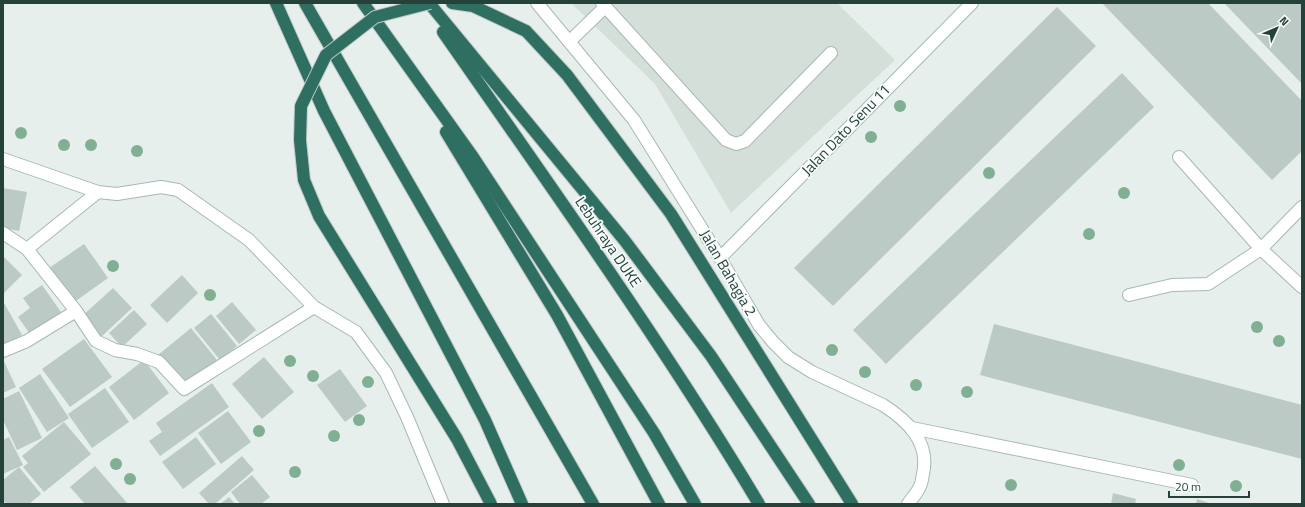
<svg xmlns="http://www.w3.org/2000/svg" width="1305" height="507" font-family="'Titillium Web',sans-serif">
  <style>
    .built { fill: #d4dfda }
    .building { fill: #bbcac4 }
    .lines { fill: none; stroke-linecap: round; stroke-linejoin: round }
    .minor-casing { stroke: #a8b8b2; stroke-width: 14 }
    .highway-casing { stroke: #c2cac8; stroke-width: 14 }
    .minor { stroke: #fff; stroke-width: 12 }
    .highway { stroke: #2f6f62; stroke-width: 12 }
    .highway-bridge-casing { stroke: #c2cac8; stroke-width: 14; stroke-linecap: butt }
    .highway-bridge { stroke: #2f6f62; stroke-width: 12 }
    .tree { fill: #80af93 }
    .labels { text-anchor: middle; stroke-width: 3.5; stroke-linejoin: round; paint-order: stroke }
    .street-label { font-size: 15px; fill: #24423a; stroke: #f7fbf9 }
  </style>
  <rect width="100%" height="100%" fill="#e6efeb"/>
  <path class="built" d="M 571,3 L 837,3 L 895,60 L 731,213 L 655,84 Z"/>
  <g class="building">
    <path d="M 1102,3 L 1208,3 L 1302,101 L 1302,151 L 1272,180 Z"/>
    <path d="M 1224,3 L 1302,3 L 1302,84 Z"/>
    <path d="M 1057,7 L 1096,46 L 833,306 L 794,268 Z"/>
    <path d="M 1122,73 L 1154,107 L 886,364 L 853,330 Z"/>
    <path d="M 3,188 L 27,192 L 19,231 L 3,228 Z"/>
    <path d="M 84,244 L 108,278 L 73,303 L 49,268 Z"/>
    <path d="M 3,256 L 22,275 L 4,293 L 3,292 Z"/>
    <path d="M 182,275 L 198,293 L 167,323 L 150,305 Z"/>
    <path d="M 42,285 L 61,312 L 30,334 L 18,317 L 30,308 L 23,298 Z"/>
    <path d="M 113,288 L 132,308 L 100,338 L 81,317 Z"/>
    <path d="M 3,301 L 22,335 L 3,345 Z"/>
    <path d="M 232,302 L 256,330 L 239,344 L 216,316 Z"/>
    <path d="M 134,310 L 147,324 L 122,347 L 109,333 Z"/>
    <path d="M 211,314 L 237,346 L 220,360 L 194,328 Z"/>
    <path d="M 994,324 L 1302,405 L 1302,459 L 980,375 Z"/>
    <path d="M 191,328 L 217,360 L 185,387 L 158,355 Z"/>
    <path d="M 84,339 L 112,377 L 70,407 L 42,369 Z"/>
    <path d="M 264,357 L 294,392 L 262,419 L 232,384 Z"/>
    <path d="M 3,359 L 16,387 L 3,393 Z"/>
    <path d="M 144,360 L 169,393 L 134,420 L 109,387 Z"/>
    <path d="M 340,369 L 367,406 L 345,422 L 317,385 Z"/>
    <path d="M 40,374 L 69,418 L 47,432 L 19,388 Z"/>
    <path d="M 212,383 L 229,407 L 160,456 L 149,441 L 162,432 L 156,423 Z"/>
    <path d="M 105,388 L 129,422 L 92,448 L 68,414 Z"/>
    <path d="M 19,391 L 42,438 L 17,450 L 3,420 L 3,399 Z"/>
    <path d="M 228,411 L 251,442 L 221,464 L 198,433 Z"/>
    <path d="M 64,422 L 91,454 L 44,492 L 23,467 L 28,463 L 22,456 Z"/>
    <path d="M 9,437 L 23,465 L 3,474 L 3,440 Z"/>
    <path d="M 196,437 L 216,464 L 183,489 L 162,462 Z"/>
    <path d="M 242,456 L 254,470 L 215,504 L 209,504 L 199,493 Z"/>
    <path d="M 95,466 L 128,504 L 85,504 L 70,487 Z"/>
    <path d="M 19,467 L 41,494 L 29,504 L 6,504 L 3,500 L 3,480 Z"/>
    <path d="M 252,475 L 270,497 L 261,504 L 240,504 L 231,492 Z"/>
    <path d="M 1113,493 L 1136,499 L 1135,504 L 1111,504 Z"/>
    <path d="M 229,497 L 235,504 L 220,504 Z"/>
    <path d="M 1197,499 L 1212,504 L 1196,504 Z"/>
  </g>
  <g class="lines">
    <defs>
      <g id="minor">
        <path d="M 537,3 L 634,120 L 720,258 L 759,325 L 773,342 L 788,357 L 812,372 L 883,405 C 908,421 930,442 923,474 C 922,478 922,483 920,486 C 918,492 912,498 908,504"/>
        <path d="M 602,3 L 726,140 L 736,144 L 745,141 L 831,53"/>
        <path d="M 570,41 L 605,7"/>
        <path d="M 1179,157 L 1261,249 L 1302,287"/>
        <path d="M 3,159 L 98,192 L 117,194 L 161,187 L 178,190 L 249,240 L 314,307 L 356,332 L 386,373 L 407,417 L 443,504"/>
        <path d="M 3,233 L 27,249 L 76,311 L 96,341 L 115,350 L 137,354 L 159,362 L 184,389 L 314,307"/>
        <path d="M 27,249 L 98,192"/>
        <path d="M 720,258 L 972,3"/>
        <path d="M 1129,295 L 1172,285 L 1208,284 L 1261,249 L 1302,207"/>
        <path d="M 3,351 L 27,341 L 76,311"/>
        <path d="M 912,428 L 1192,485"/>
      </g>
      <g id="highway">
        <path d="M 276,3 L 324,111 L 485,420 L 522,504"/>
        <path d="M 305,3 L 593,504"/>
        <path d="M 363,3 L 473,157 L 654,433 L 695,504"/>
        <path d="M 429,3 L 625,241 L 711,356 L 809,504"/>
        <path d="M 452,3 L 473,6 L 526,31 L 567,75 L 671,214 L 852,504"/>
        <path d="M 443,32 C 551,187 662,342 759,504"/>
        <path d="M 446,132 L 557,315 L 659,504"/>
      </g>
    </defs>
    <use href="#minor" class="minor-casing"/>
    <use href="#highway" class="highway-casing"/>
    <use href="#minor" class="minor"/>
    <use href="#highway" class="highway"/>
    <defs>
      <path id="highway-bridge" d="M 430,3 L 375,17 L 326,55 L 301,106 L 300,140 L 304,180 L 319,216 L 457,439 L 491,504"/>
    </defs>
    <use href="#highway-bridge" class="highway-bridge-casing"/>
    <use href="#highway-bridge" class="highway-bridge"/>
  </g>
  <g class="tree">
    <circle cx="900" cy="106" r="6"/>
    <circle cx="21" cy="133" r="6"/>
    <circle cx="871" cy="137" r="6"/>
    <circle cx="64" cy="145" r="6"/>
    <circle cx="91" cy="145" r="6"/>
    <circle cx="137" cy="151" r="6"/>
    <circle cx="989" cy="173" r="6"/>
    <circle cx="1124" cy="193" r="6"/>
    <circle cx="1089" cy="234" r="6"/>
    <circle cx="113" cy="266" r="6"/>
    <circle cx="210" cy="295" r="6"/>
    <circle cx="1257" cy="327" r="6"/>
    <circle cx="1279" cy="341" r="6"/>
    <circle cx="832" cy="350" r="6"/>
    <circle cx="290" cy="361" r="6"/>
    <circle cx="865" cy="372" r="6"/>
    <circle cx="313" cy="376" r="6"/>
    <circle cx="368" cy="382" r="6"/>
    <circle cx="916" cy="385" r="6"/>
    <circle cx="967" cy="392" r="6"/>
    <circle cx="359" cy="420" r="6"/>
    <circle cx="259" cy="431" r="6"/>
    <circle cx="334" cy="436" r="6"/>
    <circle cx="116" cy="464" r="6"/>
    <circle cx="1179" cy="465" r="6"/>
    <circle cx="295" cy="472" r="6"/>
    <circle cx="130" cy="479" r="6"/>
    <circle cx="1011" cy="485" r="6"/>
    <circle cx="1236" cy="486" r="6"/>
  </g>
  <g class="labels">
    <g class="street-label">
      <text transform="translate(846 130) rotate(-46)" y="5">Jalan Dato Senu 11</text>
      <text transform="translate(608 242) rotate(56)" y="5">Lebuhraya DUKE</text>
      <text transform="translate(728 273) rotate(60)" y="5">Jalan Bahagia 2</text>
    </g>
  </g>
  <rect width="1305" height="507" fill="none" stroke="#24423a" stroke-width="8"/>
  <g transform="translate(1277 28) rotate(46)" stroke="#f7fbf9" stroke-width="3" paint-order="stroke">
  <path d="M0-3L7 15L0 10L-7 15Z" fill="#24423a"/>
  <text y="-6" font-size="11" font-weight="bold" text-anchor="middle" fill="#24423a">N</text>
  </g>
  <path d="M1169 491v6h80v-6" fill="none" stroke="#24423a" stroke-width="2"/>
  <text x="1175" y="491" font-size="12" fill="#24423a" stroke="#f7fbf9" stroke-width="3" paint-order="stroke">20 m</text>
</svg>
